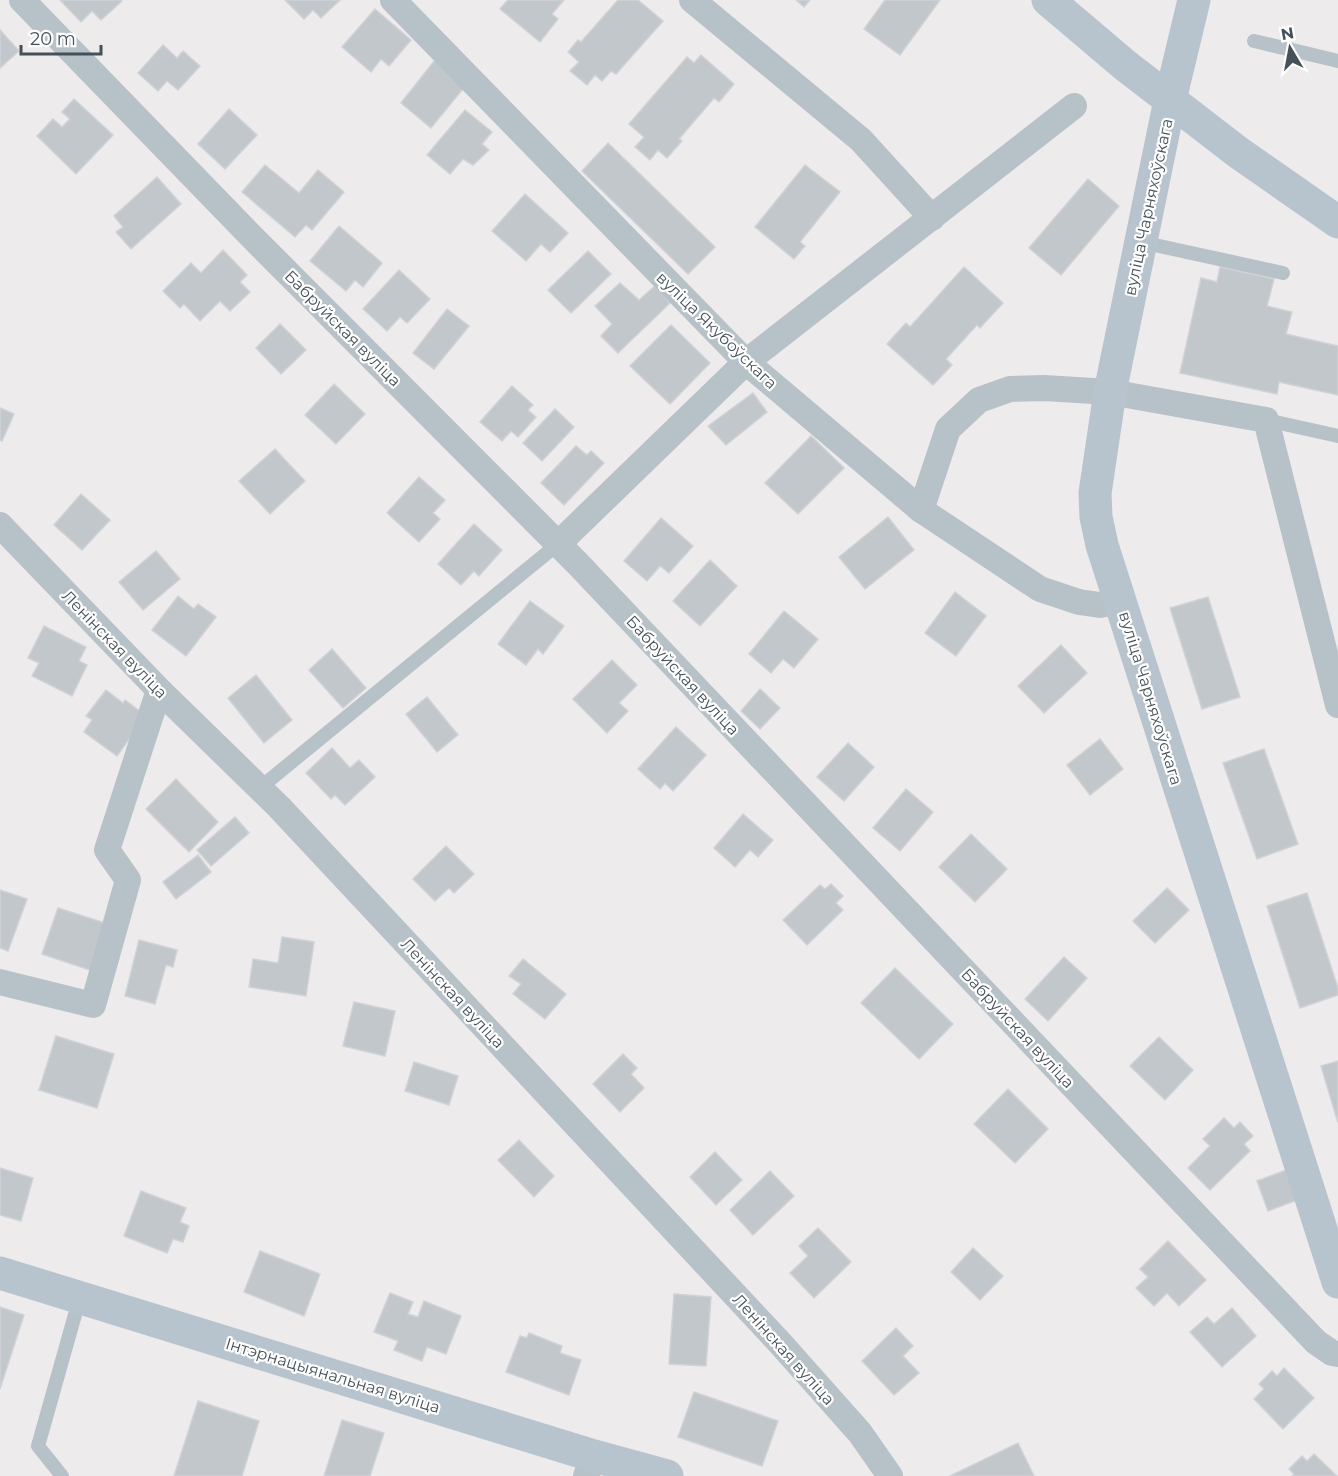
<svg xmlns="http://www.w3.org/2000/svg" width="1338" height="1476" font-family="Montserrat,sans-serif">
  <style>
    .building { fill: #c2c7cb; stroke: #cfd2d7; stroke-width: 1.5 }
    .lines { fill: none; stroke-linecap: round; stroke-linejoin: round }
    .lane { stroke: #b7c2c8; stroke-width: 14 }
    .street { stroke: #b7c2c8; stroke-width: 26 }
    .secondary { stroke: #b7c4cd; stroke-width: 33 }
    .labels { text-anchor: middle; stroke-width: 4.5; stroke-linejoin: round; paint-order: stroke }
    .street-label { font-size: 16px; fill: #455158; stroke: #fff }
  </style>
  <rect width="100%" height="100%" fill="#eeebec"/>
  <g class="building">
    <path d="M 60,0 L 121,0 L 122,1 L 101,20 L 92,11 L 81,22 Z"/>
    <path d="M 285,0 L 340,0 L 321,18 L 313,10 L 304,19 Z"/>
    <path d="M 508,0 L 564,0 L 552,14 L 558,19 L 540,42 L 500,9 Z"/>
    <path d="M 618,0 L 638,0 L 663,21 L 616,74 L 611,71 L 602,81 L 595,75 L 587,85 L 570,71 L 579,62 L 568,52 L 578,40 L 581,42 Z"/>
    <path d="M 796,0 L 810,0 L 804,7 Z"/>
    <path d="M 885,0 L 940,0 L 900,55 L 864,29 Z"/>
    <path d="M 375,9 L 411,40 L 389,66 L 381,59 L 371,72 L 342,47 Z"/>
    <path d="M 0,30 L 19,51 L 0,68 Z"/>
    <path d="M 163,45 L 177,58 L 183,51 L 200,66 L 178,90 L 167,81 L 158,91 L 138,73 Z"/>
    <path d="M 701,55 L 734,84 L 719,102 L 714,98 L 679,139 L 682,141 L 667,158 L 658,150 L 650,160 L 635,147 L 644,137 L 629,124 L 687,57 L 694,63 Z"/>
    <path d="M 435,60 L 466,85 L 431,128 L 401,103 Z"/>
    <path d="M 74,99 L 113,135 L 76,174 L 37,136 L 53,119 L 62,127 L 70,119 L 62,112 Z"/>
    <path d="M 229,109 L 257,135 L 225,169 L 198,144 Z"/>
    <path d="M 465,110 L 492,132 L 482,144 L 489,150 L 473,165 L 463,159 L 450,174 L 427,155 Z"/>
    <path d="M 608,143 L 715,247 L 688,274 L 582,171 Z"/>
    <path d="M 265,165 L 299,193 L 318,170 L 344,192 L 312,230 L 306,225 L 295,237 L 242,192 Z"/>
    <path d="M 805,165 L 840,192 L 800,242 L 805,246 L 794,259 L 755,227 Z"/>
    <path d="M 157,177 L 181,204 L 131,249 L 116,232 L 123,227 L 114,216 Z"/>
    <path d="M 1088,179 L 1119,206 L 1061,275 L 1029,248 Z"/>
    <path d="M 525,194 L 568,233 L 550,252 L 541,244 L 526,261 L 492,231 Z"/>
    <path d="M 339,226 L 382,263 L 363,287 L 355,280 L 346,291 L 310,261 Z"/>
    <path d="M 223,250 L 247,275 L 240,282 L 250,292 L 230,311 L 220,301 L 200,321 L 184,304 L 180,308 L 163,291 L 191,263 L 201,273 Z"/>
    <path d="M 588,251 L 611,274 L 571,313 L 548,290 Z"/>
    <path d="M 964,267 L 1003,303 L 980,328 L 977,325 L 946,359 L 952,365 L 933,385 L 887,344 L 906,323 L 910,327 Z"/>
    <path d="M 1220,267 L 1274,279 L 1267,306 L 1292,312 L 1286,334 L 1338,346 L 1338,395 L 1279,382 L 1277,394 L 1180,373 L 1201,278 L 1217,282 Z"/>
    <path d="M 399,270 L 430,299 L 407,323 L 400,317 L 387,331 L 363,309 Z"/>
    <path d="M 620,283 L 639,300 L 655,286 L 670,303 L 618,353 L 601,336 L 612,324 L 595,306 Z"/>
    <path d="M 447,309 L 469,326 L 434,369 L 413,353 Z"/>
    <path d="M 280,324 L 306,350 L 281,374 L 256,348 Z"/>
    <path d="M 671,325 L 710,363 L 670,404 L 630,366 Z"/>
    <path d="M 334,384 L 365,414 L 336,444 L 305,415 Z"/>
    <path d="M 512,386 L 533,405 L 528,410 L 536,417 L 518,437 L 511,431 L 502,441 L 480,422 Z"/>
    <path d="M 753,393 L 767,412 L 726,445 L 708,426 Z"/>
    <path d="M 0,408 L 14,414 L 2,441 L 0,440 Z"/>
    <path d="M 555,409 L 574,427 L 542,461 L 523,443 Z"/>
    <path d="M 811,436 L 844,468 L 798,514 L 765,483 Z"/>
    <path d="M 576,446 L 587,455 L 591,451 L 604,463 L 564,505 L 541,483 Z"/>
    <path d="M 275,449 L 305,481 L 270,514 L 239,481 Z"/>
    <path d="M 419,477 L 445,500 L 433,513 L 440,519 L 419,542 L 387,513 Z"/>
    <path d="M 81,494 L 110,520 L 82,550 L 54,525 Z"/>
    <path d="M 888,517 L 914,550 L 865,589 L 839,557 Z"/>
    <path d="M 661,518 L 693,546 L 669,573 L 660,566 L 647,581 L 624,561 Z"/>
    <path d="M 474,524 L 502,550 L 479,576 L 474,571 L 461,585 L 438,564 Z"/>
    <path d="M 156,551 L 180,579 L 143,610 L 119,582 Z"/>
    <path d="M 710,560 L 737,586 L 700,626 L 673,601 Z"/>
    <path d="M 955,592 L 986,616 L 956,656 L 925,633 Z"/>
    <path d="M 178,596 L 194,609 L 198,604 L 216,617 L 186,656 L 152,630 Z"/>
    <path d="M 1208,597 L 1240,697 L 1202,709 L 1170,608 Z"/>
    <path d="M 530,601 L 564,626 L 543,654 L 538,649 L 526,665 L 498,644 Z"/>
    <path d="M 784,611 L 818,639 L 794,668 L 783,659 L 771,673 L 749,654 Z"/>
    <path d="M 44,626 L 86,647 L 79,661 L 87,665 L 72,696 L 32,676 L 39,663 L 28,658 Z"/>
    <path d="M 1061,645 L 1087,673 L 1044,713 L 1018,686 Z"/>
    <path d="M 332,649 L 366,688 L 343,708 L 309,670 Z"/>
    <path d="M 612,660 L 637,685 L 619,703 L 628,711 L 607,733 L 573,699 Z"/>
    <path d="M 256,675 L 292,720 L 264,743 L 228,698 Z"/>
    <path d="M 760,689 L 780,708 L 760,729 L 741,711 Z"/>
    <path d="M 106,690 L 123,703 L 125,700 L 146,716 L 117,756 L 84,732 L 92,720 L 86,716 Z"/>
    <path d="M 427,697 L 458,735 L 437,752 L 406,714 Z"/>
    <path d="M 676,727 L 706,755 L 673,791 L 665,783 L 660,789 L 638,769 Z"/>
    <path d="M 1100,739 L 1123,769 L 1090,795 L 1067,765 Z"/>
    <path d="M 848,743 L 874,767 L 844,801 L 817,777 Z"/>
    <path d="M 332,748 L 350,768 L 359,760 L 375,777 L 345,805 L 335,795 L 331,799 L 306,773 Z"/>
    <path d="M 1264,749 L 1298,844 L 1257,859 L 1223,763 Z"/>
    <path d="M 176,779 L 218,822 L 189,852 L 146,809 Z"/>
    <path d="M 906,789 L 933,812 L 900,851 L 873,828 Z"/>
    <path d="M 743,814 L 773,840 L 758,857 L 750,850 L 735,867 L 714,848 Z"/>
    <path d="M 235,817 L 249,833 L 211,866 L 197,850 Z"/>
    <path d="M 971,834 L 1007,869 L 975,902 L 939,867 Z"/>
    <path d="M 446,846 L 474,874 L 454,893 L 449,888 L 435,901 L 413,879 Z"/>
    <path d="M 198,855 L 211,872 L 176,899 L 163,882 Z"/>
    <path d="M 831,884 L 843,896 L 836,903 L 843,910 L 807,945 L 783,920 L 820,885 L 825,889 Z"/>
    <path d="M 1167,888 L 1189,910 L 1155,943 L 1133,921 Z"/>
    <path d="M 0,890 L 27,899 L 8,951 L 0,948 Z"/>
    <path d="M 1307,893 L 1338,988 L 1338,995 L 1300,1008 L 1267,906 Z"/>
    <path d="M 58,908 L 108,924 L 93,971 L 42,954 Z"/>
    <path d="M 282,937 L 314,942 L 306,996 L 249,987 L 253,959 L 278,963 Z"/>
    <path d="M 139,940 L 177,950 L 173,967 L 166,965 L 155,1004 L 125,996 Z"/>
    <path d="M 1064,957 L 1087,978 L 1048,1021 L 1025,999 Z"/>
    <path d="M 523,959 L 566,994 L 545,1019 L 513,994 L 521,984 L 509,976 Z"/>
    <path d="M 895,968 L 953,1024 L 919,1059 L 861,1003 Z"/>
    <path d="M 354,1002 L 395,1011 L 385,1056 L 343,1046 Z"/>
    <path d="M 56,1036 L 114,1054 L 97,1108 L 39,1090 Z"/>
    <path d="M 1159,1037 L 1193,1070 L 1165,1100 L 1130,1066 Z"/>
    <path d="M 623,1054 L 637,1068 L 631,1074 L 644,1088 L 620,1112 L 593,1084 Z"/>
    <path d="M 1338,1061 L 1338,1123 L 1321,1066 Z"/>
    <path d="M 414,1062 L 458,1076 L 449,1105 L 405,1091 Z"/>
    <path d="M 1008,1089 L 1048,1129 L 1015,1163 L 974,1124 Z"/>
    <path d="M 1224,1118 L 1234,1128 L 1240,1122 L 1253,1136 L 1244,1144 L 1250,1151 L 1210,1190 L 1188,1168 L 1210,1146 L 1203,1139 Z"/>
    <path d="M 519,1140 L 554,1176 L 534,1197 L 498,1160 Z"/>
    <path d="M 715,1152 L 742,1180 L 716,1205 L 690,1177 Z"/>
    <path d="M 0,1168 L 33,1178 L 21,1221 L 0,1215 Z"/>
    <path d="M 1289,1169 L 1300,1199 L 1268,1211 L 1257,1181 Z"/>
    <path d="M 770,1171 L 794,1196 L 753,1235 L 730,1210 Z"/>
    <path d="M 141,1191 L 186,1208 L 180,1222 L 189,1226 L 183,1242 L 173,1239 L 167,1253 L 124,1236 Z"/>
    <path d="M 818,1228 L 851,1262 L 814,1298 L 790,1273 L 808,1256 L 799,1246 Z"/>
    <path d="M 1168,1241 L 1206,1280 L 1179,1306 L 1167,1293 L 1154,1306 L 1136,1288 L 1148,1277 L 1140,1269 Z"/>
    <path d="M 973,1248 L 1003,1276 L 980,1300 L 951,1272 Z"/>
    <path d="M 260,1251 L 320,1274 L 304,1316 L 244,1292 Z"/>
    <path d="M 390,1293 L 413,1302 L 408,1314 L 418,1317 L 424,1301 L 461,1316 L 446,1354 L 427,1347 L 422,1361 L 394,1350 L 398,1341 L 374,1332 Z"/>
    <path d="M 674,1294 L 711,1297 L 706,1366 L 669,1364 Z"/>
    <path d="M 0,1307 L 24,1315 L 0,1389 Z"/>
    <path d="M 1232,1308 L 1256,1336 L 1222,1367 L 1190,1332 L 1207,1317 L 1214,1324 Z"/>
    <path d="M 896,1328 L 913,1346 L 903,1356 L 919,1373 L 894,1395 L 862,1361 Z"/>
    <path d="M 529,1333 L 562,1346 L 560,1353 L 581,1360 L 569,1395 L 506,1372 L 520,1336 L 527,1338 Z"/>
    <path d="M 1284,1368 L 1314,1398 L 1283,1429 L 1254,1399 L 1264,1389 L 1259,1384 L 1272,1371 L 1277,1376 Z"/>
    <path d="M 694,1392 L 778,1421 L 762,1466 L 678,1437 Z"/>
    <path d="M 198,1401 L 259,1421 L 242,1476 L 174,1476 Z"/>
    <path d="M 342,1420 L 384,1433 L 370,1476 L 324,1476 Z"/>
    <path d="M 1018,1443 L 1034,1476 L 950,1476 Z"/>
    <path d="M 1314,1454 L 1337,1476 L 1292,1476 L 1294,1474 L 1289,1469 L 1302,1456 L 1307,1461 Z"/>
  </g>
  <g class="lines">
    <g class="lane">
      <path d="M 1254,41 L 1338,61"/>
      <path d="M 1141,242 L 1283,273"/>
      <path d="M 1266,420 L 1338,436"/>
      <path d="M 261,787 L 558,544"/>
      <path d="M 62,1476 L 38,1446 L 80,1297"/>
    </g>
    <g class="street">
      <path d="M 22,0 L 251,236 L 578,564 L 1316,1342 L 1332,1353 L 1338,1354"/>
      <path d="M 393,0 L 746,362 L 921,510 L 1040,589 L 1079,602 L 1100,605 L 1120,601"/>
      <path d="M 692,0 L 861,140 L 932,218"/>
      <path d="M 921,510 L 948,429 L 979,400 L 1010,389 L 1044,388 L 1110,392 L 1266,420 L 1338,705"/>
      <path d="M 0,525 L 159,690 L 279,807 L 780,1343 L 860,1433 L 890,1476"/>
      <path d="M 558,544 L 746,362 L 1074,106"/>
      <path d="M 0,982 L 93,1005 L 128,880 L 107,850 L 159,690"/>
      <path d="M 586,1476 L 594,1456"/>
    </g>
    <g class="secondary">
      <path d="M 1048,0 L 1126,66 L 1239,153 L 1338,222"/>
      <path d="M 1194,0 L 1170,100 L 1110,392 L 1095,493 L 1096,517 L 1102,545 L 1338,1282"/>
      <path d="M 0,1273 L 594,1456 L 667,1476"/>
    </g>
  </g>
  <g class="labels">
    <g class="street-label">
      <text transform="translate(1148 207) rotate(-78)" y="6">вуліца Чарняхоўскага</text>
      <text transform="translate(343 328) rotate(45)" y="6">Бабруйская вуліца</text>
      <text transform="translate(717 330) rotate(44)" y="6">вуліца Якубоўскага</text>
      <text transform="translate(115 644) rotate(46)" y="6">Ленінская вуліца</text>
      <text transform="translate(683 675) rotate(47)" y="6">Бабруйская вуліца</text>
      <text transform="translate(1151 698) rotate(73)" y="6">вуліца Чарняхоўскага</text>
      <text transform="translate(453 993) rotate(47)" y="6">Ленінская вуліца</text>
      <text transform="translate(1018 1028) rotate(47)" y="6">Бабруйская вуліца</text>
      <text transform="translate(784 1349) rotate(48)" y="6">Ленінская вуліца</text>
      <text transform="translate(333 1375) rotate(17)" y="6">Інтэрнацыянальная вуліца</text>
    </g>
  </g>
  <g transform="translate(1290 48) rotate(350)" stroke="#ffffff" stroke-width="4.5" paint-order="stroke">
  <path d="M0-4.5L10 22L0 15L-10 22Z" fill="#455158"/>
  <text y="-9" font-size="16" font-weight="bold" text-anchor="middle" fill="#455158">N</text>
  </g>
  <path d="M21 45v9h80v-9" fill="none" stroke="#455158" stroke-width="3"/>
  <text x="30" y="45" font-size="18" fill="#455158" stroke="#ffffff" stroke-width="4.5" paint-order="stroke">20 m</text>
</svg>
